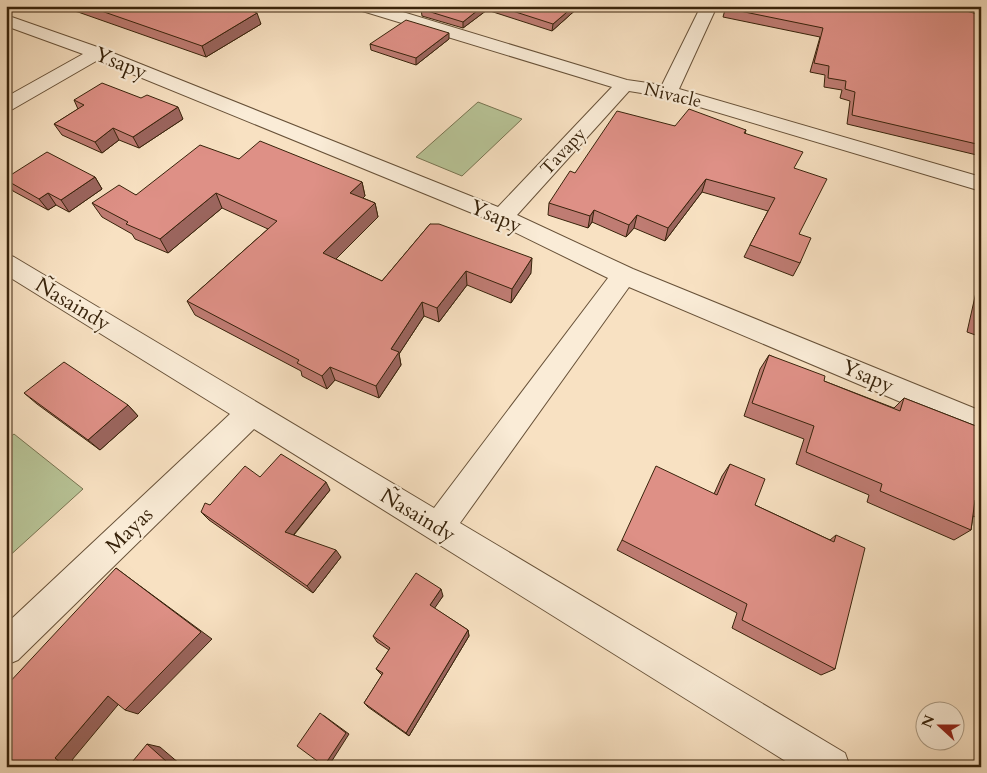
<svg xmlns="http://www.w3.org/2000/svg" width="987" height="773" font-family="Cardo,serif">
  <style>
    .green { fill: #b8c497; stroke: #787451 }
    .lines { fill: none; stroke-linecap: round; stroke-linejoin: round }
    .minor-casing { stroke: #685239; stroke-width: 2 }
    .minor { fill: #faecd7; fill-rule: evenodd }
    .wall { fill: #bf7c73; stroke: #38230b }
    .shaded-wall { fill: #9b655e; stroke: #38230b }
    .building { fill: #de9086; stroke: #38230b }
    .labels { text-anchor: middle; stroke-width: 4.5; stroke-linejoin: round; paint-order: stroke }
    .far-street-label { font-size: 18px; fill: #38230b; stroke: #faecd7 }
    .street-label { font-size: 21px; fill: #38230b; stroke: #faecd7 }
  </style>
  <rect width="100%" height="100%" fill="#f8e1c2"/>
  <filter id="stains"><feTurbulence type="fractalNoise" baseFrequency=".004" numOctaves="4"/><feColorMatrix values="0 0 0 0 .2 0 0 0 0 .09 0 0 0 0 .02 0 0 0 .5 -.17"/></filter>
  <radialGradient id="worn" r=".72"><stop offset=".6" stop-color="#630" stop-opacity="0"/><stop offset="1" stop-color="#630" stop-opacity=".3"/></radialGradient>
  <g class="green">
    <path d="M 478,102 L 522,119 L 462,176 L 416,157 Z"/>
    <path d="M 14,434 L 83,489 L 6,559 L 6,440 Z"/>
  </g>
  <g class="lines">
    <defs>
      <path id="minor" d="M 357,6 L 383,6 L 627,80 L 662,85 L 701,6 L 717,6 L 679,89 L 981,177 L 981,191 L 666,97 L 629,91 L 517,215 L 633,269 L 981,411 L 981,436 L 629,287 L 460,523 L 845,753 L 850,767 L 795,767 L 254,429 L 18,660 L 6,665 L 6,624 L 230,414 L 6,275 L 6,254 L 14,257 L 434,508 L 608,278 L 494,222 L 98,60 L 13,109 L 6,111 L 6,97 L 83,54 L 6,26 L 6,15 L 103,49 L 498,207 L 612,87 L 359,10 Z"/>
    </defs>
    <use href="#minor" class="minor-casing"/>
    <use href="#minor" class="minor"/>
  </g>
  <g class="wall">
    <path d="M 53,6 L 238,6 L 261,24 L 206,57 L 78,12 Z"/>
    <path d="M 426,6 L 580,6 L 552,31 L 487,10 L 463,28 L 422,16 L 421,9 Z"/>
    <path d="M 726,6 L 981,15 L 981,156 L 847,124 L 850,101 L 840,98 L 842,90 L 824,87 L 825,75 L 810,72 L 820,37 L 723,17 Z"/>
    <path d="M 962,6 L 981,6 L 981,12 Z"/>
    <path d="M 449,39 L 416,65 L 371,50 L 370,44 Z"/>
    <path d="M 74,100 L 183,119 L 139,148 L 119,140 L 102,153 L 62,135 L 54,124 L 78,109 Z"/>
    <path d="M 675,126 L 746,130 L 745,134 L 795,169 L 799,234 L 800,263 L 793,276 L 744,257 L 750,245 L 768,211 L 702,192 L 665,241 L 634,228 L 626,237 L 592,222 L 588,228 L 548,215 L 549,203 L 575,173 Z"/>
    <path d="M 239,159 L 362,182 L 365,196 L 363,198 L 375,203 L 378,217 L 336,259 L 382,281 L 430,224 L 531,273 L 511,303 L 467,285 L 439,322 L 424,316 L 399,354 L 401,365 L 379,398 L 335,380 L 327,389 L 302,376 L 301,371 L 195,315 L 187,301 L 268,229 L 222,208 L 168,253 L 135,239 L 132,234 L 102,217 L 92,203 L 136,195 Z"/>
    <path d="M 95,177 L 102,189 L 69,212 L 56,205 L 48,210 L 13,191 L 6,181 L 6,178 Z"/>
    <path d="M 981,270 L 981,337 L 967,332 Z"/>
    <path d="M 769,355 L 824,381 L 894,408 L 904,398 L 981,428 L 981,519 L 973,516 L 971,530 L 954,540 L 867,502 L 869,495 L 796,464 L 804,439 L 744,416 L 760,369 Z"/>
    <path d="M 24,393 L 128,405 L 138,416 L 100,450 L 37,404 Z"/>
    <path d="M 730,464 L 755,505 L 830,540 L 836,535 L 835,669 L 821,675 L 732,628 L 737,613 L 617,550 L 622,540 L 714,494 L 722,476 Z"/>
    <path d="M 260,477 L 330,490 L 294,535 L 341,557 L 313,593 L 209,520 L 201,512 L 210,505 Z"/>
    <path d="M 443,596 L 434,608 L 468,630 L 469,636 L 409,736 L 368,707 L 364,703 L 382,675 L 376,669 L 389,650 L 377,642 L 373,636 Z"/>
  </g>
  <g class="shaded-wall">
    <path d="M 483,6 L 487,6 L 487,10 L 463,28 L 463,22 Z"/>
    <path d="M 574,6 L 580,6 L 552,31 L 553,24 Z"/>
    <path d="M 257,13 L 261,24 L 206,57 L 202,46 Z"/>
    <path d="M 449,33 L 449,39 L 416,65 L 416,58 Z"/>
    <path d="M 178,107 L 183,119 L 139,148 L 133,137 Z"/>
    <path d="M 113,128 L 119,140 L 102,153 L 95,142 Z"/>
    <path d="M 95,177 L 102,189 L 69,212 L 61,200 Z"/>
    <path d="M 706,179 L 702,192 L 665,241 L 668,228 Z"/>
    <path d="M 362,182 L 365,196 L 354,207 L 350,193 Z"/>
    <path d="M 48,193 L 56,205 L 48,210 L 39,199 Z"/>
    <path d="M 216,193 L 222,208 L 168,253 L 160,239 Z"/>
    <path d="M 375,203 L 378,217 L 327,268 L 323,253 Z"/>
    <path d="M 594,210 L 592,222 L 588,228 L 590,216 Z"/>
    <path d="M 637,215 L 634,228 L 626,237 L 629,225 Z"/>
    <path d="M 532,258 L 531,273 L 511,303 L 512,289 Z"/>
    <path d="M 466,271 L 467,285 L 439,322 L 437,308 Z"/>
    <path d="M 422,302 L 424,316 L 399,354 L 401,365 L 379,398 L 376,386 L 391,349 Z"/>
    <path d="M 330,367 L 335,380 L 327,389 L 322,376 Z"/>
    <path d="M 128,405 L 138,416 L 100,450 L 88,440 Z"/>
    <path d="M 326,482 L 330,490 L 290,539 L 285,532 Z"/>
    <path d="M 336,550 L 341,557 L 313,593 L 307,586 Z"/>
    <path d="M 116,568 L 128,577 L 212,639 L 138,714 L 125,710 Z"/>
    <path d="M 441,589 L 443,596 L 432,612 L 430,605 Z"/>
    <path d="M 468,630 L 469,636 L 409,736 L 406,733 Z"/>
    <path d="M 108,696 L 122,700 L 72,760 L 79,767 L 65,767 L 55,758 Z"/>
    <path d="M 323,715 L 349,734 L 328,767 L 324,766 Z"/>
    <path d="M 147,744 L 160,747 L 180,764 L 178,767 L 164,767 Z"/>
  </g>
  <g class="building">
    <path d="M 87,6 L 238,6 L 257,13 L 202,46 Z"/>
    <path d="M 426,6 L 483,6 L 463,22 L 421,9 Z"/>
    <path d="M 497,6 L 574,6 L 553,24 Z"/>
    <path d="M 726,6 L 948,6 L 981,15 L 981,145 L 852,115 L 855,92 L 845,89 L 846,81 L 828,78 L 829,66 L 814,63 L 823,28 L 725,8 Z"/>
    <path d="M 406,20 L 449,33 L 416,58 L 370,44 Z"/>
    <path d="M 102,83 L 141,98 L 147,95 L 178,107 L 133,137 L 113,128 L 95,142 L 54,124 L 84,105 L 74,100 Z"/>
    <path d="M 689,109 L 746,130 L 744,133 L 803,152 L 794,168 L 827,179 L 799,234 L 811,238 L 800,263 L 750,245 L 775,198 L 706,179 L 668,228 L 637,215 L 629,225 L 594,210 L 590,216 L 549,203 L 570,171 L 575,173 L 617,111 L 675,126 Z"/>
    <path d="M 260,141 L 362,182 L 350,193 L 375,203 L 323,253 L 382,281 L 430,224 L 439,224 L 532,258 L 512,289 L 466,271 L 437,308 L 422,302 L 391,349 L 399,352 L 376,386 L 330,367 L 322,376 L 297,363 L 299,360 L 187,301 L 277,221 L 216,193 L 160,239 L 126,224 L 128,222 L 92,203 L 119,185 L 136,195 L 200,145 L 239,159 Z"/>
    <path d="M 47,152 L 95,177 L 61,200 L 48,193 L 39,199 L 6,180 L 6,178 Z"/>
    <path d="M 769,355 L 825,376 L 824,381 L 900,411 L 904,398 L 981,428 L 981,502 L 975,500 L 971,530 L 880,491 L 882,484 L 806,452 L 814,426 L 752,403 Z"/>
    <path d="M 64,362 L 128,405 L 88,440 L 24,393 Z"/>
    <path d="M 281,454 L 326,482 L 285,532 L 336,550 L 307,586 L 201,512 L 205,503 L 210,505 L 245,466 L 260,477 Z"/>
    <path d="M 730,464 L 765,479 L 755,505 L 834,542 L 836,535 L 865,548 L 835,669 L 742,620 L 747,604 L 622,540 L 656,466 L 717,495 Z"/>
    <path d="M 116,568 L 201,632 L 125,710 L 108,696 L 55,758 L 65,767 L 6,767 L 6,686 Z"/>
    <path d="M 416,573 L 441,589 L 430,605 L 468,630 L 406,733 L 364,703 L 383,673 L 376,669 L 390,648 L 373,636 Z"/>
    <path d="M 320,713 L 346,733 L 324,766 L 297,746 Z"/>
    <path d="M 147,744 L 167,762 L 164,767 L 128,767 Z"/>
  </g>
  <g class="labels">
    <g class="far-street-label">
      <text transform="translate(673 95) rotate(13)" y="6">Nivacle</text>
      <text transform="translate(563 151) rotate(-47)" y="6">Tavapy</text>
    </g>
    <g class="street-label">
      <text transform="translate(121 63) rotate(22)" y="7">Ysapy</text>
      <text transform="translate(496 216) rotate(23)" y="7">Ysapy</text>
      <text transform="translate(73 304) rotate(31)" y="7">Ñasaindy</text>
      <text transform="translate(868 376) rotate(23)" y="7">Ysapy</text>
      <text transform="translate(418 515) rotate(31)" y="7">Ñasaindy</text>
      <text transform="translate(129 530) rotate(-44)" y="7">Mayas</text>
    </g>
  </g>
  <rect width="987" height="773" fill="none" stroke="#f8e1c2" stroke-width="25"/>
  <rect x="8" y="8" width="972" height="758" fill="none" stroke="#38230b" stroke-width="2.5"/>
  <rect x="12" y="12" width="962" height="748" fill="none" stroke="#38230b"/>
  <g transform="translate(940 726) rotate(291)"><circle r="24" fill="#faecd7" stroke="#ac9c85"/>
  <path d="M0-4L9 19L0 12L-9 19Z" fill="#8f2418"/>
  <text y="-8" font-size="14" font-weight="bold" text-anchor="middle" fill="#38230b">N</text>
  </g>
  <rect width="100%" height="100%" filter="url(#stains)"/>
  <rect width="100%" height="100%" fill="url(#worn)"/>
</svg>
